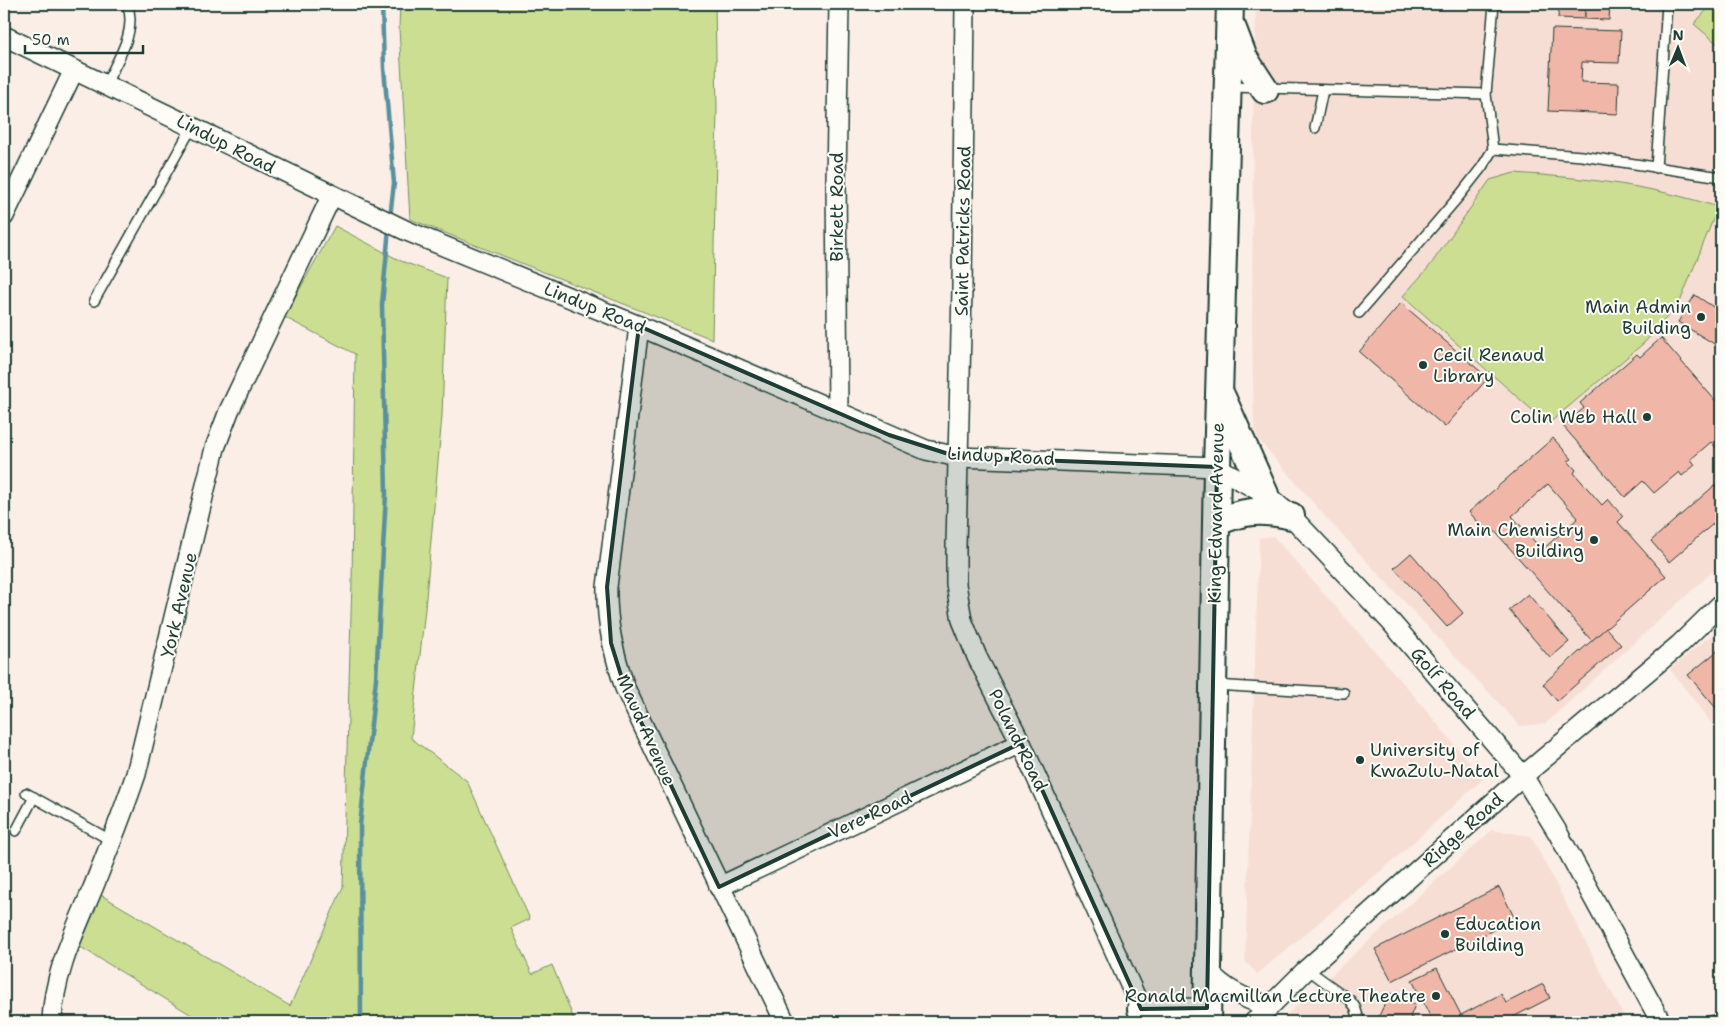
<svg xmlns="http://www.w3.org/2000/svg" width="1725" height="1026" font-family="'Shantell Sans',sans-serif">
  <style>
    .built { fill: #f7ded4 }
    .green { fill: #ccde92; stroke: #768e63 }
    .lines { fill: none; stroke-linecap: round; stroke-linejoin: round }
    .stream { stroke: #5a909d; stroke-width: 4.5 }
    .building { fill: #f0b7a9; stroke: #1f3d34; fill-rule: evenodd }
    .lane-casing { stroke: #1f3d34; stroke-width: 12 }
    .street-casing { stroke: #1f3d34; stroke-width: 22 }
    .secondary-casing { stroke: #1f3d34; stroke-width: 30 }
    .lane { stroke: #fdfcf7; stroke-width: 9 }
    .street { stroke: #fdfcf7; stroke-width: 19 }
    .secondary { stroke: #fdfcf7; stroke-width: 26 }
    .marked { fill: #1f3d34; fill-opacity: 0.2; stroke: #1f3d34; stroke-width: 4; stroke-linejoin: round }
    .poi-dot { fill: #1f3d34; stroke: #fdfcf7; stroke-width: 2 }
    .labels { text-anchor: middle; stroke-width: 4; stroke-linejoin: round; paint-order: stroke }
    .street-label { font-size: 18px; fill: #1f3d34; stroke: #fdfcf7 }
    .poi-label { font-size: 18px; fill: #1f3d34; stroke: #fdfcf7; text-anchor: end }
  </style>
  <rect width="100%" height="100%" fill="#faeee7"/>
  <filter id="ink" filterUnits="userSpaceOnUse"><feTurbulence type="fractalNoise" baseFrequency=".02" numOctaves="2"/><feDisplacementMap in="SourceGraphic" scale="10" xChannelSelector="R" yChannelSelector="G"/><feConvolveMatrix kernelMatrix="1 2 1 2 8 2 1 2 1" color-interpolation-filters="sRGB"/></filter>
  <g filter="url(#ink)">
    <g class="built">
      <path d="M 1256,4 L 1721,4 L 1721,564 L 1545,724 L 1520,726 L 1330,522 L 1258,439 L 1254,426 L 1252,329 L 1253,125 Z"/>
      <path d="M 1273,536 L 1411,692 L 1483,779 L 1396,858 L 1257,974 L 1245,961 L 1259,538 Z"/>
      <path d="M 1721,627 L 1721,736 L 1670,669 Z"/>
      <path d="M 1492,830 L 1531,836 L 1627,1022 L 1279,1022 Z"/>
    </g>
    <g class="green">
      <path d="M 400,4 L 715,4 L 717,109 L 712,339 L 410,219 L 399,28 Z"/>
      <path d="M 1712,4 L 1721,4 L 1721,47 L 1694,24 Z"/>
      <path d="M 1514,173 C 1587,178 1648,185 1718,207 L 1680,302 L 1645,342 L 1548,424 L 1403,296 L 1429,267 L 1490,180 Z"/>
      <path d="M 335,226 L 401,261 L 447,278 L 442,416 L 425,609 L 411,738 L 467,781 L 530,919 L 511,928 L 532,974 L 552,965 L 575,1022 L 203,1022 L 79,946 L 101,895 L 290,1006 L 343,887 L 352,582 L 355,354 L 284,317 Z"/>
    </g>
    <g class="lines">
      <g class="stream">
        <path d="M 382,4 L 384,68 L 394,183 L 390,217"/>
        <path d="M 361,1022 L 360,825 L 376,679 L 386,494 L 382,305 L 389,228"/>
      </g>
    </g>
    <g class="building">
      <path d="M 1559,4 L 1585,4 L 1585,19 L 1558,18 Z"/>
      <path d="M 1585,4 L 1610,4 L 1609,20 L 1585,19 Z"/>
      <path d="M 1552,29 L 1621,31 L 1619,63 L 1582,62 L 1581,82 L 1619,83 L 1618,114 L 1548,111 Z"/>
      <path d="M 1721,233 L 1721,246 L 1717,245 Z"/>
      <path d="M 1695,295 L 1721,312 L 1721,348 L 1678,322 Z"/>
      <path d="M 1401,303 L 1488,378 L 1445,427 L 1359,352 Z"/>
      <path d="M 1661,338 L 1721,407 L 1721,453 L 1711,442 L 1691,459 L 1695,465 L 1682,476 L 1679,472 L 1654,493 L 1643,481 L 1625,497 L 1563,426 L 1584,408 L 1580,403 L 1637,354 L 1640,357 Z"/>
      <path d="M 1553,438 L 1572,459 L 1568,461 L 1576,470 L 1574,473 L 1602,505 L 1608,499 L 1623,517 L 1618,522 L 1666,576 L 1592,641 L 1491,527 L 1486,531 L 1469,512 ZM 1548,484 L 1578,518 L 1542,550 L 1512,516 Z"/>
      <path d="M 1715,485 L 1721,492 L 1721,517 L 1669,562 L 1651,541 Z"/>
      <path d="M 1411,553 L 1463,613 L 1447,627 L 1394,568 Z"/>
      <path d="M 1528,594 L 1569,642 L 1550,658 L 1509,610 Z"/>
      <path d="M 1606,628 L 1621,645 L 1557,701 L 1543,684 Z"/>
      <path d="M 1721,648 L 1721,714 L 1688,675 Z"/>
      <path d="M 1499,887 L 1515,919 L 1392,981 L 1375,949 Z"/>
      <path d="M 1437,968 L 1461,1015 L 1501,994 L 1506,1003 L 1543,984 L 1550,998 L 1513,1017 L 1516,1022 L 1433,1022 L 1412,980 Z"/>
      <path d="M 1390,993 L 1415,1005 L 1410,1017 L 1416,1020 L 1415,1022 L 1376,1022 Z"/>
    </g>
    <g class="lines">
      <defs>
        <g id="lane">
          <path d="M 1494,4 L 1486,94 L 1493,149 L 1582,156 L 1721,177"/>
          <path d="M 106,84 C 117,60 138,31 127,4"/>
          <path d="M 1229,87 L 1486,94"/>
          <path d="M 1315,128 L 1323,90"/>
          <path d="M 1656,168 L 1667,4"/>
          <path d="M 94,301 L 192,127"/>
          <path d="M 1359,313 L 1460,195 L 1482,167 L 1493,149"/>
          <path d="M 1215,685 L 1344,693"/>
          <path d="M 26,793 L 112,841"/>
          <path d="M 16,831 L 34,797"/>
          <path d="M 1307,969 L 1350,1000 L 1355,1007 L 1360,1022"/>
          <path d="M 1709,1022 L 1721,1018"/>
        </g>
        <g id="street">
          <path d="M 965,4 L 962,289 L 956,546 L 956,584 L 962,620 L 977,657 L 1021,743 L 1141,1009 L 1207,1008"/>
          <path d="M 4,36 L 407,231 L 639,326 L 926,450 L 958,457 L 1217,467 L 1265,494 L 1291,516 L 1391,622 L 1523,776 L 1558,833 L 1661,1022"/>
          <path d="M 4,216 L 74,70"/>
          <path d="M 639,326 L 607,587 C 606,623 614,654 625,688 L 785,1022"/>
          <path d="M 838,410 L 836,181 L 839,4"/>
          <path d="M 719,887 L 1021,743"/>
          <path d="M 1207,970 C 1225,990 1244,999 1269,1006"/>
          <path d="M 52,1022 C 53,975 75,931 93,888 C 108,850 123,813 136,774 L 215,448 L 229,411 L 331,197"/>
          <path d="M 1254,1022 L 1307,969 L 1523,776 L 1679,645 L 1721,604"/>
        </g>
        <g id="secondary">
          <path d="M 1233,29 L 1244,58 L 1265,90"/>
          <path d="M 1222,397 L 1265,494"/>
          <path d="M 1216,523 C 1242,510 1263,509 1291,516"/>
          <path d="M 1141,1009 L 1147,1022"/>
          <path d="M 1207,1022 L 1217,467 L 1230,4"/>
        </g>
      </defs>
      <use href="#lane" class="lane-casing"/>
      <use href="#street" class="street-casing"/>
      <use href="#secondary" class="secondary-casing"/>
      <use href="#lane" class="lane"/>
      <use href="#street" class="street"/>
      <use href="#secondary" class="secondary"/>
    </g>
  </g>
  <path class="marked" d="M 639,326 L 889,435 L 958,457 L 1217,467 L 1207,1008 L 1141,1009 L 1021,743 L 719,887 L 625,688 L 611,643 L 607,587 Z"/>
  <g class="poi-dot">
    <circle cx="1701" cy="317" r="5"/>
    <circle cx="1423" cy="365" r="5"/>
    <circle cx="1647" cy="417" r="5"/>
    <circle cx="1594" cy="540" r="5"/>
    <circle cx="1360" cy="760" r="5"/>
    <circle cx="1445" cy="934" r="5"/>
    <circle cx="1436" cy="996" r="5"/>
  </g>
  <g class="labels">
    <g class="street-label">
      <text transform="translate(226 144) rotate(27)" y="6">Lindup Road</text>
      <text transform="translate(837 207) rotate(-90)" y="6">Birkett Road</text>
      <text transform="translate(963 231) rotate(-89)" y="6">Saint Patricks Road</text>
      <text transform="translate(595 308) rotate(22)" y="6">Lindup Road</text>
      <text transform="translate(1001 456) rotate(3)" y="6">Lindup Road</text>
      <text transform="translate(1216 513) rotate(-89)" y="6">King Edward Avenue</text>
      <text transform="translate(179 605) rotate(-77)" y="6">York Avenue</text>
      <text transform="translate(1443 683) rotate(49)" y="6">Golf Road</text>
      <text transform="translate(646 730) rotate(66)" y="6">Maud Avenue</text>
      <text transform="translate(1018 740) rotate(64)" y="6">Poland Road</text>
      <text transform="translate(870 815) rotate(-25)" y="6">Vere Road</text>
      <text transform="translate(1463 830) rotate(-42)" y="6">Ridge Road</text>
    </g>
    <g class="poi-label">
      <text x="1691" y="313">Main Admin<tspan x="1691" dy="21">Building</tspan></text>
      <text x="1433" y="361" text-anchor="start">Cecil Renaud<tspan x="1433" dy="21">Library</tspan></text>
      <text x="1637" y="423">Colin Web Hall</text>
      <text x="1584" y="536">Main Chemistry<tspan x="1584" dy="21">Building</tspan></text>
      <text x="1370" y="756" text-anchor="start">University of<tspan x="1370" dy="21">KwaZulu-Natal</tspan></text>
      <text x="1455" y="930" text-anchor="start">Education<tspan x="1455" dy="21">Building</tspan></text>
      <text x="1426" y="1002">Ronald Macmillan Lecture Theatre</text>
    </g>
  </g>
  <rect width="1725" height="1026" fill="none" stroke="#fdfcf7" stroke-width="20"/>
  <rect x="10" y="10" width="1705" height="1006" fill="none" stroke="#1f3d34" stroke-width="2" filter="url(#ink)"/>
  <g transform="translate(1678 48) rotate(1)" stroke="#fdfcf7" stroke-width="4" paint-order="stroke">
  <path d="M0-4L9 19L0 12L-9 19Z" fill="#1f3d34"/>
  <text y="-8" font-size="14" font-weight="bold" text-anchor="middle" fill="#1f3d34">N</text>
  </g>
  <path d="M25 45v8h118v-8" fill="none" stroke="#1f3d34" stroke-width="2.5"/>
  <text x="32" y="45" font-size="15" fill="#1f3d34" stroke="#fdfcf7" stroke-width="4" paint-order="stroke">50 m</text>
</svg>
